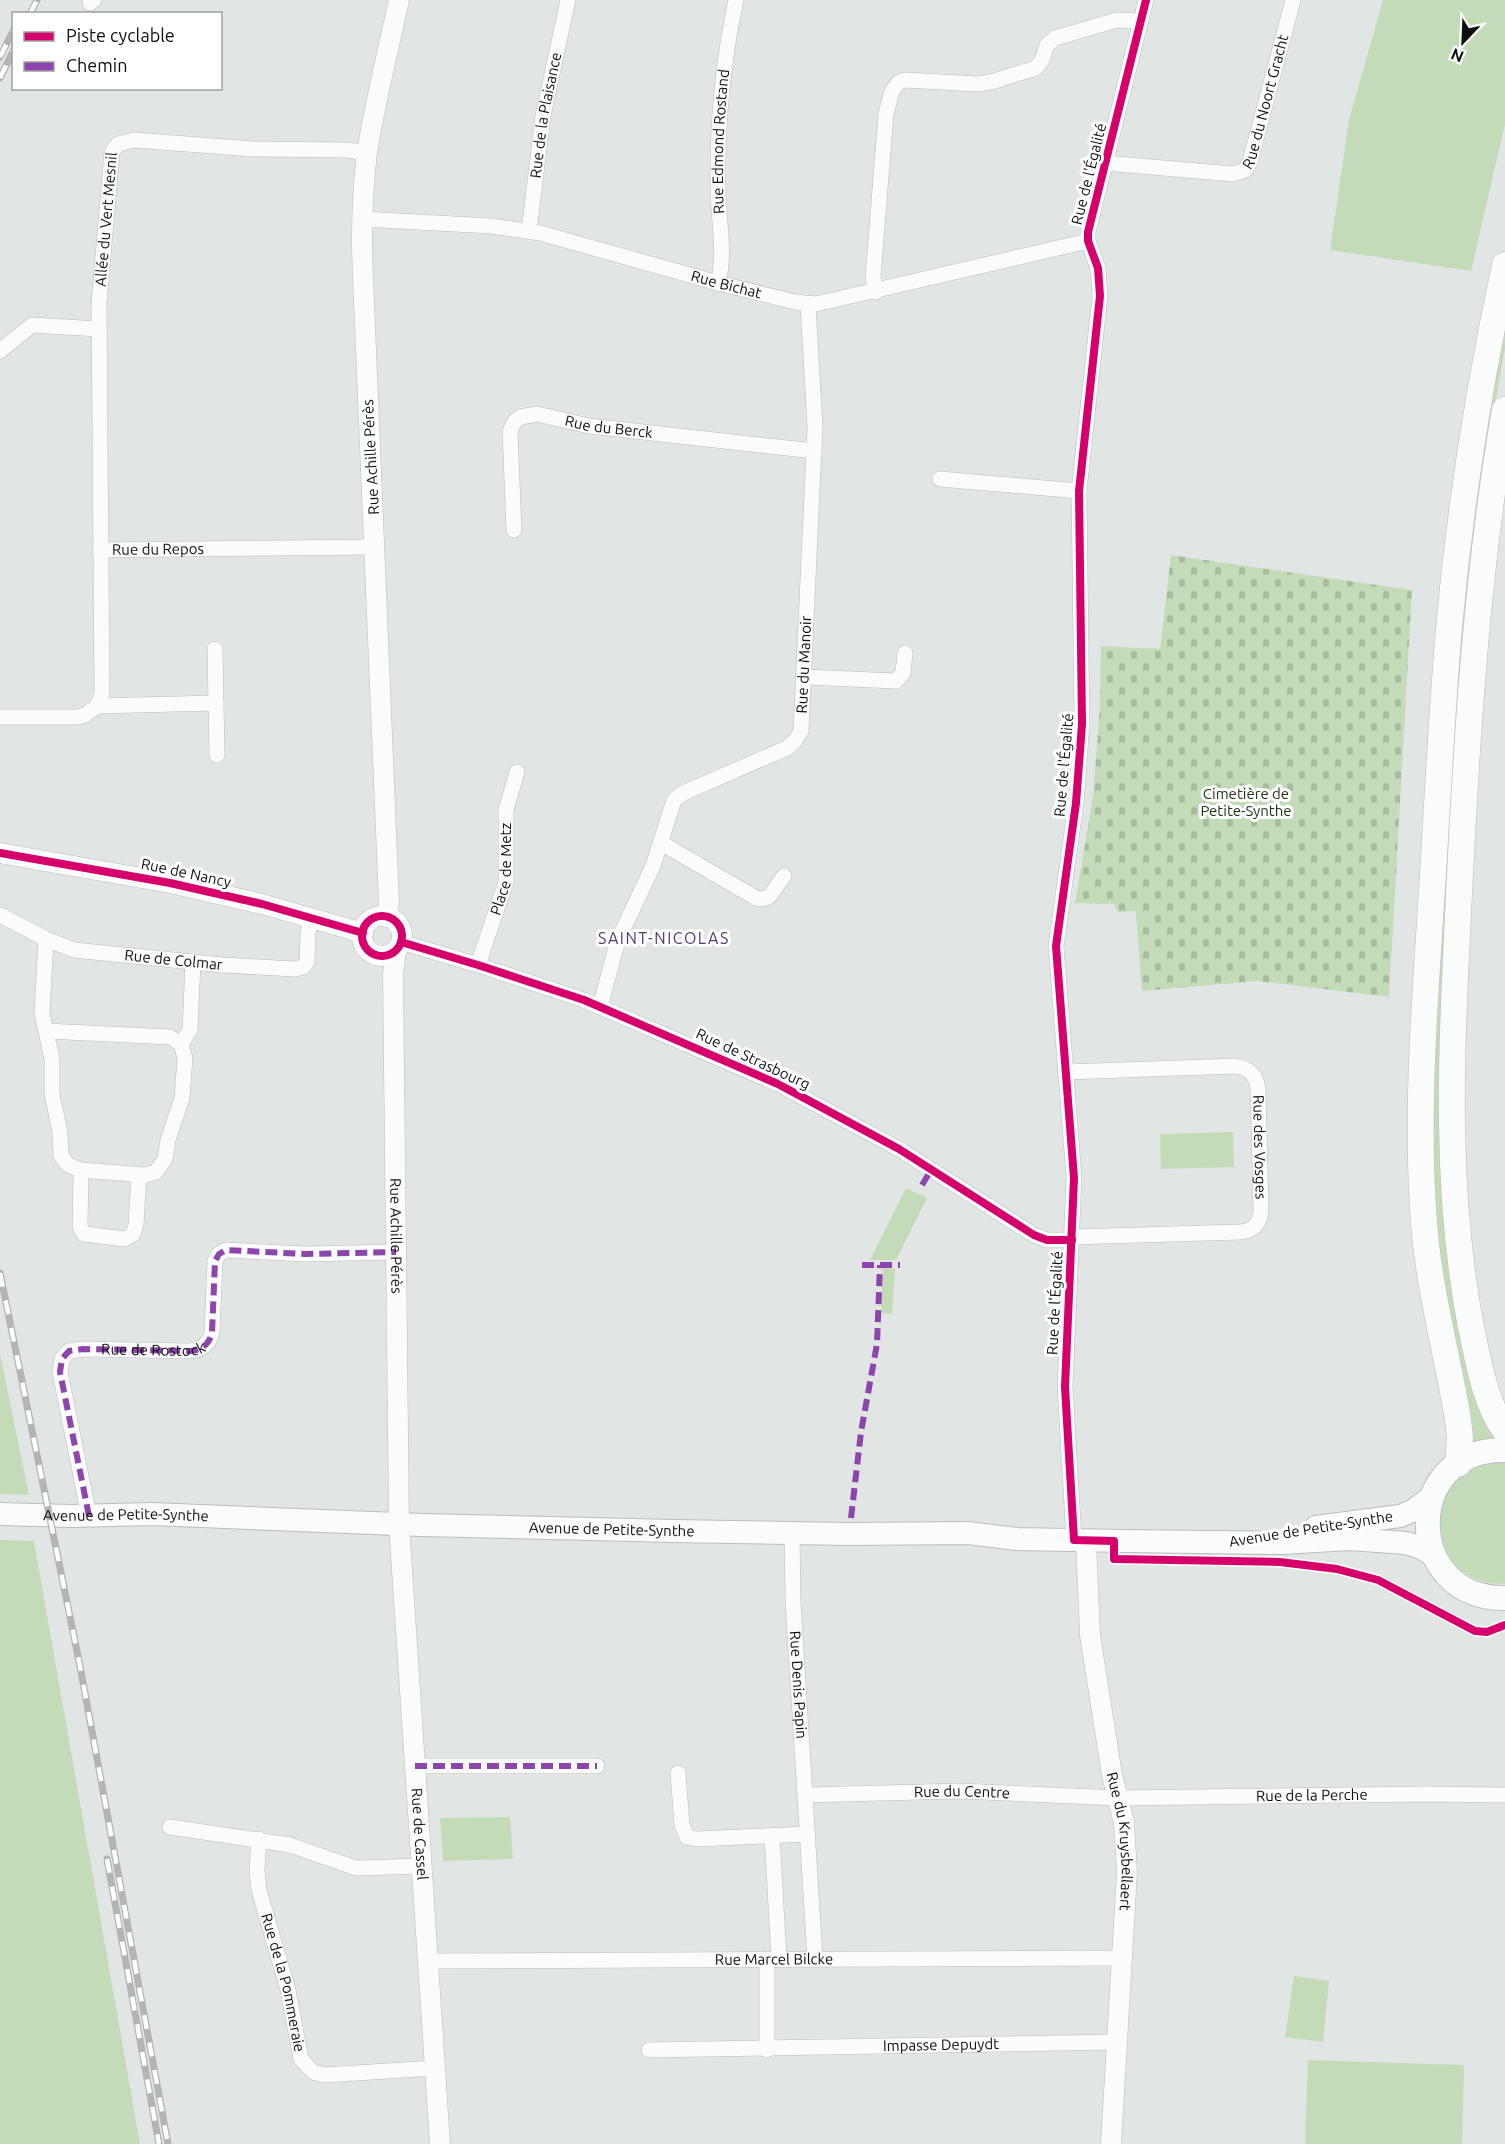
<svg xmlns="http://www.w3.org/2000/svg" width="1505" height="2144" font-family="Ubuntu,sans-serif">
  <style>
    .grass { fill: #c4dbb8 }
    .cemetery { fill: url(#cemetery-stones) }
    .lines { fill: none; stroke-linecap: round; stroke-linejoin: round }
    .minor-casing { stroke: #babdbd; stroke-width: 16 }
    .tertiary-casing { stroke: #babdbd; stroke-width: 21 }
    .secondary-casing { stroke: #babdbd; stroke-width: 24 }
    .primary-casing { stroke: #babdbd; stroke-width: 26 }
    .trunk-casing { stroke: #babdbd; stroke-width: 27 }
    .minor { stroke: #fafbfb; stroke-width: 15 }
    .tertiary { stroke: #fafbfb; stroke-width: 20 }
    .secondary { stroke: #fafbfb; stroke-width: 22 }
    .primary { stroke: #fafbfb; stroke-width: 24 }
    .trunk { stroke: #fafbfb; stroke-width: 26 }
    .rail-casing { stroke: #b3b4b4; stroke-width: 7 }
    .rail { stroke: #fff; stroke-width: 4.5; stroke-dasharray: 14; stroke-linecap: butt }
    .quiet { stroke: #8e44ad; stroke-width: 6; stroke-dasharray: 12 6; stroke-linecap: butt }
    .cycleway-casing { stroke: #fff; stroke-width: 11 }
    .cycleway { stroke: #d6006c; stroke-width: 8 }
    .labels { text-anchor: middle; stroke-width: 6; stroke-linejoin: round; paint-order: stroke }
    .street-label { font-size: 15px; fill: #0e1010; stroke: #fff }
    .park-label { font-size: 15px; fill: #1e3210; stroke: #fff }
    .neighbourhood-label { font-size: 16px; letter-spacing: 1.5px; fill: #583771; stroke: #fff }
  </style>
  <defs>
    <pattern id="cemetery-stones" width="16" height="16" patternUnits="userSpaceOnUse" patternTransform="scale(1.5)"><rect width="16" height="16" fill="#c4dbb8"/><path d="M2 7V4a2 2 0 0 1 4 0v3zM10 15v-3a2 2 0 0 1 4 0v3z" fill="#a7bb9d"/></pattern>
  </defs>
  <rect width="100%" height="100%" fill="#e1e5e4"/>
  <g class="grass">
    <path d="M 1383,0 L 1505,0 L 1505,124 L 1471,271 L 1330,250 L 1349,120 Z"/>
    <path d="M 1505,308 L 1505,348 L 1491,427 L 1442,1192 C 1445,1253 1454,1311 1469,1369 C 1476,1395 1481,1420 1497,1441 L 1468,1447 L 1437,1235 L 1432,1138 L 1433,1056 L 1461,599 Z"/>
    <path d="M 1233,1132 L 1234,1167 L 1161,1169 L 1160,1134 Z"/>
    <path d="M 906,1188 L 927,1198 L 896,1260 L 870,1260 Z"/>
    <path d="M 883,1268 L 895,1269 L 892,1314 L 881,1313 Z"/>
    <path d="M 0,1354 L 29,1495 L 0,1494 Z"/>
    <path d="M 1497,1462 L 1505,1463 L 1505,1584 C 1462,1585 1435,1552 1442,1511 C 1444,1497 1451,1484 1463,1475 C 1473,1467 1485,1465 1497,1462 Z"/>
    <path d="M 0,1540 L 34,1541 L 140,2144 L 0,2144 Z"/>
    <path d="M 510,1817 L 513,1859 L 443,1861 L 440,1818 Z"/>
    <path d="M 1294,1976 L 1329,1981 L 1323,2042 L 1285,2037 Z"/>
    <path d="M 1308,2060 L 1464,2065 L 1462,2144 L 1305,2144 Z"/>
  </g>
  <path class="cemetery" d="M 1171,555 L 1412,590 L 1389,997 L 1258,981 L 1142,991 L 1136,911 L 1118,912 L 1114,904 L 1075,903 L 1093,797 L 1100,707 L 1101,646 L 1160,649 Z"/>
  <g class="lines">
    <defs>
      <g id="minor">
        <path d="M 90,3 L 94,0"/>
        <path id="s1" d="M 1105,163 L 1233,174 L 1245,170 L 1250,162 L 1293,0"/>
        <path id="s2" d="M 362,219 L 491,226 L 540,233 L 718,283 L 795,302 L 816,304 L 1088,241"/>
        <path id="s3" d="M 529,231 L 543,116 L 568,0"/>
        <path id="s4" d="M 718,283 C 726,252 718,220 718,187 C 717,125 723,61 736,0"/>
        <path d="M 876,292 L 873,277 L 886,114 L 892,91 L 899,82 L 905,80 L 978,84 L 991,82 L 1036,68 L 1042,60 L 1047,45 L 1055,38 L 1117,20 L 1141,21"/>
        <path d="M 0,351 L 32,325 L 99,329"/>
        <path d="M 940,479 L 1079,491"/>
        <path id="s5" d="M 514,530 L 510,431 L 515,421 L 520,417 L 537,414 L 589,426 L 814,451"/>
        <path id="s6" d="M 100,550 L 375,547"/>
        <path d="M 215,649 L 217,755"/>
        <path d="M 805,677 L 896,681 L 903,673 L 905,653"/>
        <path id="s7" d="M 97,706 L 102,694 L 99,303 L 112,152 L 118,144 L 134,140 L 253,149 L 347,150 L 367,153"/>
        <path d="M 0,717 L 78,717 L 85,715 L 97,706 L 216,703"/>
        <path d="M 661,843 L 756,898 L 761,899 L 769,897 L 784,876"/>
        <path id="s8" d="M 0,915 L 46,939 L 74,950 L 222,965 L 295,969 L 303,967 L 307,962 L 308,933 L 311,918"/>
        <path d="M 46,939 L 42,1013 L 52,1059 L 52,1094 L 60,1132 L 61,1155 L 68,1165 L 81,1170 L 145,1175 L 156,1172 L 165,1159 L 168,1140 L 182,1098 L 185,1058 L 181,1044 L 170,1037 L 46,1031"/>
        <path d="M 401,942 L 478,965 L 584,1000 L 778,1084 L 899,1149 L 1034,1235 L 1047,1240 L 1072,1240"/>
        <path id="s9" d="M 478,965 L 506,882 L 506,810 L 517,772"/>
        <path id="s10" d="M 600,1007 L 618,940 L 653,866 L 674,800 L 683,793 L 787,748 L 795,741 L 801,731 L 815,427 L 808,304"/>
        <path d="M 181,1044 L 190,1030 L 193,962"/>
        <path id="s11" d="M 1065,1072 L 1236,1066 C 1250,1069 1256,1074 1258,1089 L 1261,1210 C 1260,1224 1253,1231 1240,1232 L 1072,1237"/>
        <path d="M 81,1170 L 80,1227 L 84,1234 L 125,1239 L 133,1234 L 136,1225 L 139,1175"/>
        <path d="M 89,1516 L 60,1372 L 62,1359 L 69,1351 L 83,1349 L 190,1351 C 201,1350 209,1345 212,1333 L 215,1261 L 219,1254 L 226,1250 L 305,1254 L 396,1252"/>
        <path id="s12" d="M 792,1533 L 793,1601 L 815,1959"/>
        <path d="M 1074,1540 L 1065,1387 L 1074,1178 L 1056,946 L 1076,803 L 1082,724 L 1079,491 L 1100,296 L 1098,268 L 1088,241 L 1088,232 L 1146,0"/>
        <path d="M 415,1766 L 597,1766"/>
        <path d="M 678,1773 L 682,1825 L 687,1837 L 697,1839 L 808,1834"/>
        <path id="s13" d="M 806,1795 L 959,1791 L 1118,1798 L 1426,1794 L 1505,1795"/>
        <path d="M 170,1827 L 290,1845 L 356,1868 L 422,1866"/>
        <path d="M 772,1836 L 779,1958"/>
        <path id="s14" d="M 259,1839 L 257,1870 L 259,1890 L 288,1990 L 301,2059 L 313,2072 L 324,2075 L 435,2068"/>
        <path d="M 767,1959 L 767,2050"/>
        <path id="s15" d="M 428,1961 L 1122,1958"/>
        <path id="s16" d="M 649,2050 L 1116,2042"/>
      </g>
      <g id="tertiary">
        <path d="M 0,853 L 170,883 L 262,904 L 363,933"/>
        <circle cx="382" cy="936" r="20"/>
        <path d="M 387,917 L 389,903 L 387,855 L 363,278 C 361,236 362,194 367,153 C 375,102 388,51 399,0"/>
        <path id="s17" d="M 396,950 L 393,974 L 399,1524 L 440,2144"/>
        <path id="s18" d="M 1086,1540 L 1090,1635 L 1112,1775 L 1124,1823 L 1127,1872 L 1111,2144"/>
      </g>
      <g id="secondary">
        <path id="s19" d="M 0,1514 L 72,1516 L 152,1514 L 422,1525 L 673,1531 L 847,1534 L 968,1533 L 1017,1539 L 1123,1541 L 1282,1543 L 1350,1539 L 1406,1543 L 1421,1548 L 1434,1555"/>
        <path d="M 1316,1527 L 1400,1516 L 1414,1510 L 1431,1497"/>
      </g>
      <path id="primary" d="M 1505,1450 C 1402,1448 1402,1599 1505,1598"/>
      <g id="trunk">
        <path d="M 1505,410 C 1477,570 1467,732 1459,894 C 1452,1041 1443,1182 1471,1327 C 1478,1359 1485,1404 1505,1430"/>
        <path d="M 1458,1464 L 1460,1438 L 1458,1419 C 1447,1354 1429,1289 1424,1223 C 1415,1106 1426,990 1433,873 C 1438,791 1442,710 1449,628 C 1460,506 1479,385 1505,265"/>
      </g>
    </defs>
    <use href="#minor" class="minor-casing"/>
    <use href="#tertiary" class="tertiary-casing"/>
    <use href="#secondary" class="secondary-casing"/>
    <use href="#primary" class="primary-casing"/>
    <use href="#trunk" class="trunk-casing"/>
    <use href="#minor" class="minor"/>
    <use href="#tertiary" class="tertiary"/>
    <use href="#secondary" class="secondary"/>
    <use href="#primary" class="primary"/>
    <use href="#trunk" class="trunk"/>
    <defs>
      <g id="rail">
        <path d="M 30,14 L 37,0"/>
        <path d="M 0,57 L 14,29"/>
        <path d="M 0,78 L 14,49"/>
        <path d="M 0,1273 L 80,1666 L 168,2144"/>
        <path d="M 107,1859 L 159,2144"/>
      </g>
    </defs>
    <use href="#rail" class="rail-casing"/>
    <use href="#rail" class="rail"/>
    <g class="quiet">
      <path d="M 922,1185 L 931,1170"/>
      <path d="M 862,1265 L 900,1265"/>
      <path id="s20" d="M 89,1516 L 60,1372 L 62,1359 L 69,1351 L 83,1349 L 190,1351 C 201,1350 209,1345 212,1333 L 215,1261 L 219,1254 L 226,1250 L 305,1254 L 396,1252"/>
      <path d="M 851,1518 L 861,1432 L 877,1344 L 880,1265"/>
      <path d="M 415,1766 L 597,1766"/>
    </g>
    <defs>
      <g id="cycleway">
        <path d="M 1146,0 L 1088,232 L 1088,241 L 1098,268 L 1100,296 L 1079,491 L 1082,724 L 1076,803 L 1056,946 L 1074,1178 L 1065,1387 L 1074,1540 L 1114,1541 L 1114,1559 L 1280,1562 L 1337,1569 L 1378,1580 L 1475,1631 L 1487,1632 L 1505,1625"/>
        <path d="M 0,853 L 170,883 L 262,904 L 363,933"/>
        <circle cx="382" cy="936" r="20"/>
        <path d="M 401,942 L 478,965 L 584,1000 L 778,1084 L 899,1149 L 1034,1235 L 1047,1240 L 1072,1240"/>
      </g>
    </defs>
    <use href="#cycleway" class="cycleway-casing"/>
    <use href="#cycleway" class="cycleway"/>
  </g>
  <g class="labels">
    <g class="street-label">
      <text dy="5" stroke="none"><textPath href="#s1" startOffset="213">Rue du Noort Gracht</textPath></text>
      <text dy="5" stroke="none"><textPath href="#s3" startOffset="117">Rue de la Plaisance</textPath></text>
      <text dy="5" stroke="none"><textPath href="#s4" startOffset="142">Rue Edmond Rostand</textPath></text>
      <text transform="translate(1089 174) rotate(-76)" y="5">Rue de l'Égalité</text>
      <text dy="5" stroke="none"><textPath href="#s7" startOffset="488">Allée du Vert Mesnil</textPath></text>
      <text dy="5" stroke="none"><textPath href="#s2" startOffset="372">Rue Bichat</textPath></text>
      <text dy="5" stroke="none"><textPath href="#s5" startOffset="207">Rue du Berck</textPath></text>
      <text transform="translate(371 457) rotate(-93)" y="5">Rue Achille Pérès</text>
      <text dy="5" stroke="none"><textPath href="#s6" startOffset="58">Rue du Repos</textPath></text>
      <text dy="5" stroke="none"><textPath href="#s10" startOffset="434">Rue du Manoir</textPath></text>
      <text transform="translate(1064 765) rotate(-85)" y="5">Rue de l'Égalité</text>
      <text dy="5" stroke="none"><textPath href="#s9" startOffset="100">Place de Metz</textPath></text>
      <text transform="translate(186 873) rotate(12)" y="5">Rue de Nancy</text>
      <text dy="5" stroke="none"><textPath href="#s8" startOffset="182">Rue de Colmar</textPath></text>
      <text transform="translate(753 1059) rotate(25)" y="5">Rue de Strasbourg</text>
      <text dy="5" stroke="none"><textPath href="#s11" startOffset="264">Rue des Vosges</textPath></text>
      <text dy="5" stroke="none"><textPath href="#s17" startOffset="286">Rue Achille Pérès</textPath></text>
      <text transform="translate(1055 1303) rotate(-87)" y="5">Rue de l'Égalité</text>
      <text dy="5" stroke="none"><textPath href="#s20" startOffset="255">Rue de Rostock</textPath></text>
      <text dy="5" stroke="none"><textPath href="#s19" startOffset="126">Avenue de Petite-Synthe</textPath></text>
      <text transform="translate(1311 1529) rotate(-9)" y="5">Avenue de Petite-Synthe</text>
      <text dy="5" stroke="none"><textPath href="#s19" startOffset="612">Avenue de Petite-Synthe</textPath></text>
      <text dy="5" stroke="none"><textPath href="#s12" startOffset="152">Rue Denis Papin</textPath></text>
      <text dy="5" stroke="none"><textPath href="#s13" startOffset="156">Rue du Centre</textPath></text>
      <text dy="5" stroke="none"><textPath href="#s13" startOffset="506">Rue de la Perche</textPath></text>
      <text dy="5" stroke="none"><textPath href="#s17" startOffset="885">Rue de Cassel</textPath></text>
      <text dy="5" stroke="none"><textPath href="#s18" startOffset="304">Rue du Kruysbellaert</textPath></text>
      <text dy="5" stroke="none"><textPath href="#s15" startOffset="346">Rue Marcel Bilcke</textPath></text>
      <text dy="5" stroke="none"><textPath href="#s14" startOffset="147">Rue de la Pommeraie</textPath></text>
      <text dy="5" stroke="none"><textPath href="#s16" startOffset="292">Impasse Depuydt</textPath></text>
    </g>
    <g class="park-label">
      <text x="1246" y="799">Cimetière de<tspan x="1246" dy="17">Petite-Synthe</tspan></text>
    </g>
    <g class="neighbourhood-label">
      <text x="664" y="944">SAINT-NICOLAS</text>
    </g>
  </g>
  <rect x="12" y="12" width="210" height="78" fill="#ffffff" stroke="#9f9f9f" stroke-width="1.5"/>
  <rect x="24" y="32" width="30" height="9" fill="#d6006c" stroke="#9f9f9f" stroke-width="1.5"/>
  <text x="66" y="42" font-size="18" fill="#0e1010">Piste cyclable</text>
  <rect x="24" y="62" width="30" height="9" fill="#8e44ad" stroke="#9f9f9f" stroke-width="1.5"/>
  <text x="66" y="72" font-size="18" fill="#0e1010">Chemin</text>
  <g transform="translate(1463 42) rotate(203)" stroke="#ffffff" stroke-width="4.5" paint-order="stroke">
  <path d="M0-4.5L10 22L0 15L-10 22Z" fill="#0e1010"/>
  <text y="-9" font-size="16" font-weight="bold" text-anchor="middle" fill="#0e1010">N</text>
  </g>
</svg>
